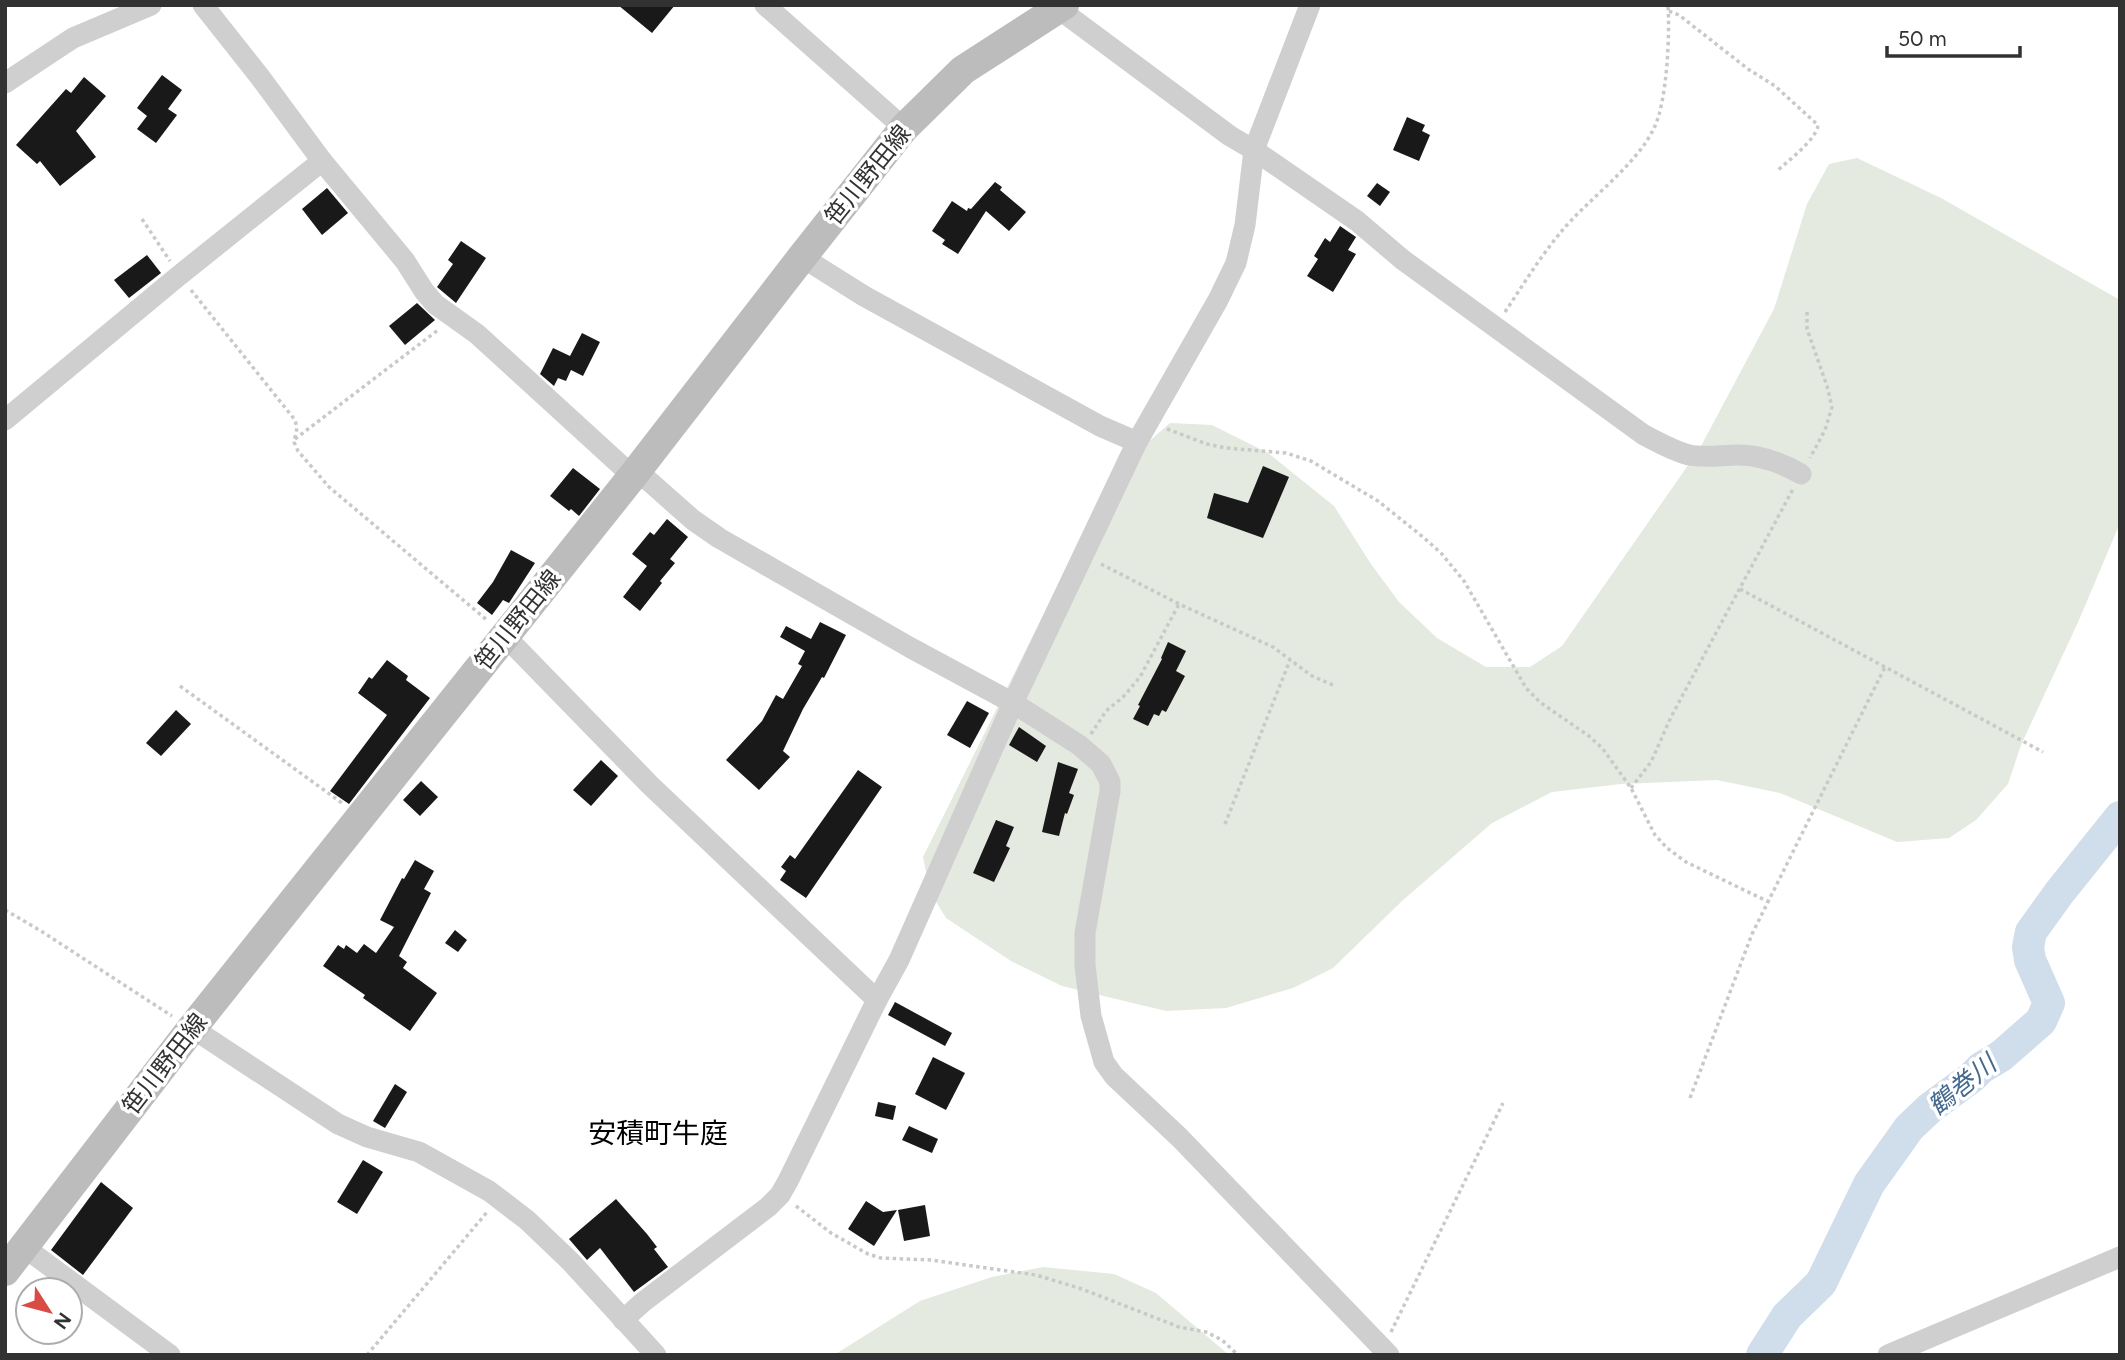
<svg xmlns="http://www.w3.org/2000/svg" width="2125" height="1360" font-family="Figtree,'Noto Sans JP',sans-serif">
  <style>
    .green { fill: #e4eadf }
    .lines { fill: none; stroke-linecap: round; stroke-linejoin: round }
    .river { stroke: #d0ddeb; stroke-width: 32 }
    .building { fill: #191919 }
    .path { stroke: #c9c9c9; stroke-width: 3.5; stroke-dasharray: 3.5 3.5; stroke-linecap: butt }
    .street { stroke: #cfcfcf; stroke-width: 21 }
    .secondary { stroke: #bcbcbc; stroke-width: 30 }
    .labels { text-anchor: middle; stroke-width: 7; stroke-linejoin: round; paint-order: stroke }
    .street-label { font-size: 24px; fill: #323232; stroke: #fff }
    .water-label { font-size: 26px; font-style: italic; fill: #456a8f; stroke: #fff }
    .quarter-label { font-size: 28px; fill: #000; stroke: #fff }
  </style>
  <rect width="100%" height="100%" fill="#fff"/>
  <g class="green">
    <path d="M 1857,158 L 1941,198 L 2120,300 L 2120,523 L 2079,620 L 2021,745 L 2008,784 L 1976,820 L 1949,838 L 1897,842 L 1780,793 L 1717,780 L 1621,784 L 1552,792 L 1492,823 L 1402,901 L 1333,968 L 1293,988 L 1226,1008 L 1166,1011 L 1062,986 L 1011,961 L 946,918 L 930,892 L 923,857 L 1088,525 L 1131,457 L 1170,423 L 1212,425 L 1268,453 L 1334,506 L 1371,564 L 1399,602 L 1437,638 L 1486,667 L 1530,667 L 1562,646 L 1700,448 L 1774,309 L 1807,204 L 1829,164 Z"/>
    <path d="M 1043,1267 L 1114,1274 L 1156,1293 L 1229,1355 L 834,1355 L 920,1301 L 992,1277 Z"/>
  </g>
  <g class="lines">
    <path class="river" d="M 1762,1355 L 1787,1316 L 1821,1283 L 1869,1184 L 1909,1128 L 1930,1108 L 1972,1077 L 1981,1068 L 2001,1056 L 2041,1021 L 2049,1003 L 2030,960 L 2028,947 L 2031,932 L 2059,893 L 2120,817"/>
  </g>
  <g class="building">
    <path d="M 618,5 L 675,5 L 652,33 Z"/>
    <path d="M 162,75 L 182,90 L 168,109 L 177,115 L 156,143 L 137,129 L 147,116 L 137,108 Z"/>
    <path d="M 84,77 L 106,96 L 76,131 L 96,157 L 60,186 L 40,161 L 37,164 L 16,145 L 66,89 L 71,93 Z"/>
    <path d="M 1407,117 L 1425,125 L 1422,131 L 1430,135 L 1419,161 L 1393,150 Z"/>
    <path d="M 995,182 L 1002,187 L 1000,190 L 1026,212 L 1009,231 L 986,211 L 958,254 L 942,244 L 945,240 L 932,231 L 952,201 L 967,211 L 968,208 L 971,209 Z"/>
    <path d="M 1377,183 L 1390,192 L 1380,206 L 1367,196 Z"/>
    <path d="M 327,188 L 348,213 L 322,235 L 302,209 Z"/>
    <path d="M 1340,226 L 1356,237 L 1348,250 L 1356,254 L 1333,292 L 1307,276 L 1318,259 L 1314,256 L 1325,238 L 1330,242 Z"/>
    <path d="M 461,241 L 486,258 L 456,303 L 437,287 L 453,264 L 448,260 Z"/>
    <path d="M 147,255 L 161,273 L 129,298 L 114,280 Z"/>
    <path d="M 417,303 L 435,320 L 405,345 L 389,326 Z"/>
    <path d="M 582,333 L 600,342 L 583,376 L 571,370 L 566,381 L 558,378 L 554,386 L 540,374 L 553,348 L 570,356 Z"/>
    <path d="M 1263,466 L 1289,477 L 1263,538 L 1207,518 L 1214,493 L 1248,503 Z"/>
    <path d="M 573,468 L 600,489 L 579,516 L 571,509 L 569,511 L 550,496 Z"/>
    <path d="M 667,519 L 688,537 L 670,559 L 675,563 L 660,581 L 662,583 L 640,611 L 623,597 L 647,566 L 632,554 L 650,532 L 654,535 Z"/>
    <path d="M 511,550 L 535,563 L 509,603 L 503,600 L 492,615 L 477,603 L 493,582 Z"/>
    <path d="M 820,622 L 846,635 L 824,678 L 822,677 L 803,709 L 783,751 L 790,757 L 759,790 L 726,760 L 762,721 L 776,695 L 783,699 L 802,666 L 798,664 L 805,651 L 780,637 L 786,626 L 811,639 Z"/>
    <path d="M 1168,642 L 1186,651 L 1176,671 L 1185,676 L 1166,712 L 1162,710 L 1159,716 L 1154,714 L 1148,726 L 1133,719 L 1140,706 L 1138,705 L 1162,659 L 1161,658 Z"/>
    <path d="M 387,660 L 408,676 L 406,680 L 430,698 L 349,804 L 330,791 L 387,715 L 358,693 L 369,677 L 372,679 Z"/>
    <path d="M 967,701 L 989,713 L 970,748 L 947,735 Z"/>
    <path d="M 176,710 L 191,724 L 161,756 L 146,743 Z"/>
    <path d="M 1019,727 L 1046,746 L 1037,762 L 1009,745 Z"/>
    <path d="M 601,760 L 618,776 L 591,806 L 573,790 Z"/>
    <path d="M 1058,762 L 1078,769 L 1069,793 L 1074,795 L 1067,814 L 1065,813 L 1059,836 L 1042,832 Z"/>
    <path d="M 858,770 L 882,787 L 806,898 L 780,880 L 786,871 L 781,867 L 790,855 L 795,859 Z"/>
    <path d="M 421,781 L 438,797 L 420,816 L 403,800 Z"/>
    <path d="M 996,820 L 1014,827 L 1006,846 L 1010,848 L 994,882 L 973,873 Z"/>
    <path d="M 415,860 L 434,871 L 424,889 L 431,893 L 399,956 L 407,962 L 403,968 L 437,993 L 410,1031 L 363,998 L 365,995 L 323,966 L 338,945 L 344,949 L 346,945 L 357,953 L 364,944 L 376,953 L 394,927 L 380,920 L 402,878 L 404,879 Z"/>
    <path d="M 455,930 L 467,940 L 458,952 L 445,943 Z"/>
    <path d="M 895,1002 L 952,1033 L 945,1046 L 888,1015 Z"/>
    <path d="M 933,1057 L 965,1073 L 946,1110 L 915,1094 Z"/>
    <path d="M 395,1084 L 407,1092 L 385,1128 L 373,1121 Z"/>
    <path d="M 878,1102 L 896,1106 L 893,1120 L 875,1116 Z"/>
    <path d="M 909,1126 L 938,1139 L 932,1153 L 902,1140 Z"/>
    <path d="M 363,1160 L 383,1172 L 357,1214 L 337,1202 Z"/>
    <path d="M 101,1182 L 133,1208 L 83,1275 L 51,1250 Z"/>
    <path d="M 616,1199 L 647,1234 L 657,1247 L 654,1249 L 668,1267 L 634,1292 L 600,1248 L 587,1260 L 569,1239 Z"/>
    <path d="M 866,1201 L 883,1212 L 897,1210 L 874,1246 L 848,1229 Z"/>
    <path d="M 925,1205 L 930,1236 L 904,1241 L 898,1210 Z"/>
  </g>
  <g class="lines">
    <g class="path">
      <path d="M 1669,11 L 1679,15 L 1748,69 L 1775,86 L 1818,125 C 1817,139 1788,161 1777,171"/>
      <path d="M 142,219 L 170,261"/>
      <path d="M 191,290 L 295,420 L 297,428 L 294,442 L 298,451 L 329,487 L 488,621"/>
      <path d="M 1505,312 C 1523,285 1540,257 1561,232 C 1587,200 1637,165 1654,128 C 1667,102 1670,35 1668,5"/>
      <path d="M 1807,312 L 1807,329 L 1827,386 L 1832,407 L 1825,430 L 1810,458"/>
      <path d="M 1167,429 L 1207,444 L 1226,448 L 1286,453 L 1311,461 L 1378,501 L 1423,537 L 1441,553 L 1464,581 L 1526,688 L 1541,703 L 1589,736 L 1603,749 L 1631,788 L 1655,835 L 1667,848 L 1686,862 L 1769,902"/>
      <path d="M 295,439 L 438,330"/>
      <path d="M 1101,564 L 1179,604 L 1273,647 L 1312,676 L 1333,685"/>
      <path d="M 1740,589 L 2043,752"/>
      <path d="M 180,686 L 342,803"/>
      <path d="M 1091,734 L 1106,711 L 1123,697 L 1140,677 L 1179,604"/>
      <path d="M 1631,788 L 1651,762 L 1671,717 L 1793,489"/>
      <path d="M 1225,824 L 1290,660"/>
      <path d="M 5,910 L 41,931 L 172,1016"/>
      <path d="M 1690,1098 L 1752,934 L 1885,667"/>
      <path d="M 796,1206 L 831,1233 L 868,1254 L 881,1258 L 931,1260 L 1036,1275 L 1082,1289 L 1179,1327 L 1206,1332 L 1222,1340 L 1238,1355"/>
      <path d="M 1391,1332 L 1503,1103"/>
      <path d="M 367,1355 L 488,1211"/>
    </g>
    <g class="street">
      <path d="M 203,5 L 260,77 L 322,161 L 405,261 L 424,291 L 435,304 L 477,334 L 626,470 L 649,481 L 693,520 L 719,538 L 911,648 L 1013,703 L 1051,727 L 1079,745 L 1101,764 L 1110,782 L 1110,791 L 1085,933 L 1085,965 L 1091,1016 L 1104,1062 L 1114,1076 L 1180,1138 L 1389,1355"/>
      <path d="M 765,5 L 904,128"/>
      <path d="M 1059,9 L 1230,136 L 1254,150 L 1357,221 L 1403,260 L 1644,435 C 1658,442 1673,451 1689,455 C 1705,458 1722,455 1738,455 C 1760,455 1782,463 1801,474"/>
      <path d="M 5,83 L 73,38 L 151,5"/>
      <path d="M 802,257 L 864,296 L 1100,426 L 1137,442"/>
      <path d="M 5,420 L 176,278 L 322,161"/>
      <path d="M 505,636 L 650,785 L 877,1000"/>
      <path d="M 192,1028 L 338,1124 L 367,1137 L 419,1152 L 489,1191 L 527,1220 L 571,1262 L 656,1355"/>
      <path d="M 24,1247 L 170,1355"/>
      <path d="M 623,1320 L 643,1302 L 768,1207 L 780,1195 L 788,1181 L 877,1000 L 899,960 L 1013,703 L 1137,442 L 1218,300 L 1236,263 L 1245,225 L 1254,150 L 1310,5"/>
      <path d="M 1888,1355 L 2120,1257"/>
    </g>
    <path class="secondary" d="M 5,1271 L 192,1028 L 635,473 L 802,257 L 904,128 L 963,70 L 1064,5"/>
  </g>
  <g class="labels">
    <g class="street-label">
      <text transform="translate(868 175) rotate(-51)" y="8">笹川野田線</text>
      <text transform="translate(518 620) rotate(-51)" y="8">笹川野田線</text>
      <text transform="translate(165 1064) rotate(-52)" y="8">笹川野田線</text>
    </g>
    <g class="water-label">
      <text transform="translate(1962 1085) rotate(-39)" y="9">鶴巻川</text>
    </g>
    <g class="quarter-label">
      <text x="658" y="1143">安積町牛庭</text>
    </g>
  </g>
  <rect width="2125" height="1360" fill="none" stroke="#323232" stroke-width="14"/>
  <g transform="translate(49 1311) rotate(126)"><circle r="33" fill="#ffffff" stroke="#adadad" stroke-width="2"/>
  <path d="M0-5L12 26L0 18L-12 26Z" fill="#d84c45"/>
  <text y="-10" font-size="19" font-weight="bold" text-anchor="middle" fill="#323232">N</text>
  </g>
  <path d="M1887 46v10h133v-10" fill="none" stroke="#323232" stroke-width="3.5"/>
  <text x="1898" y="46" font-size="21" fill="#323232" stroke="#ffffff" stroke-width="5" paint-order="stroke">50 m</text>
</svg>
